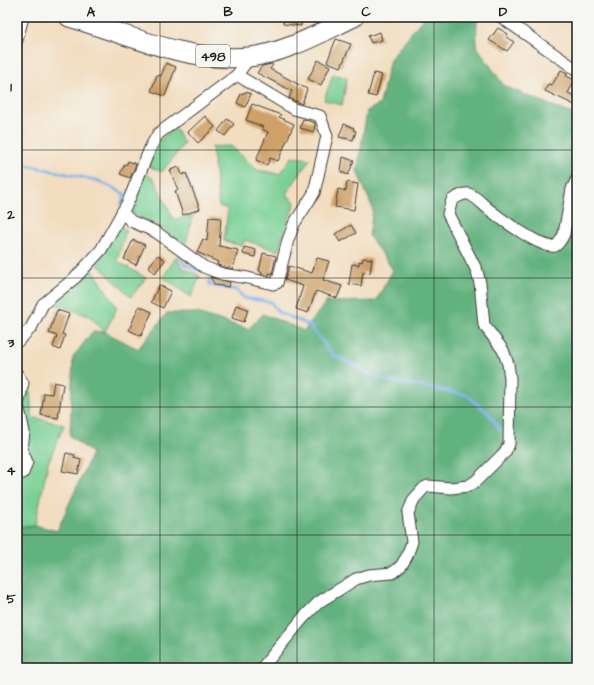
<svg xmlns="http://www.w3.org/2000/svg" width="594" height="685" font-family="'Architects Daughter',sans-serif">
  <style>
    .green { fill: #79d094; stroke: #4a7658 }
    .forest { fill: #62b27e; stroke: #3f674d }
    .lines { fill: none; stroke-linecap: round; stroke-linejoin: round }
    .stream { stroke: #7fb0ea; stroke-width: 3 }
    .building { fill: #cda167 }
    .minor-casing { stroke: #3c3934; stroke-width: 13 }
    .trunk-casing { stroke: #3c3934; stroke-width: 21 }
    .minor { stroke: #fff; stroke-width: 11 }
    .trunk { stroke: #fff; stroke-width: 19 }
    .grid { fill: none; stroke: #1c1c1c; stroke-width: 1; stroke-opacity: 0.55 }
    .labels { text-anchor: middle; stroke-width: 3; stroke-linejoin: round; paint-order: stroke }
    .shield { fill: #f6f6f2; stroke: #5d5d5c; stroke-width: 1 }
    .shield-label { font-size: 13px; font-weight: bold; fill: #1c1c1c }
    .neatline { fill: none; stroke: #1c1c1c; stroke-width: 1.5 }
    .grid-label { font-size: 13px; text-anchor: middle; font-weight: bold; fill: #1c1c1c }
  </style>
  <rect width="100%" height="100%" fill="#f6f6f2"/>
  <filter id="ink" filterUnits="userSpaceOnUse"><feTurbulence type="fractalNoise" baseFrequency=".025" numOctaves="2"/><feDisplacementMap in="SourceGraphic" scale="8" xChannelSelector="R" yChannelSelector="G"/><feConvolveMatrix kernelMatrix="1 2 1 2 8 2 1 2 1" color-interpolation-filters="sRGB"/></filter>
  <filter id="wash" filterUnits="userSpaceOnUse"><feTurbulence type="fractalNoise" baseFrequency=".012" numOctaves="4" result="noise"/><feDisplacementMap in="SourceGraphic" scale="16" xChannelSelector="R" yChannelSelector="G"/><feGaussianBlur stdDeviation="0.9" result="paint"/><feColorMatrix in="noise" values="0 0 0 0 0 0 0 0 0 0 0 0 0 0 0 0 0 1.4 0 .05"/><feComposite in="paint" operator="in"/></filter>
  <g filter="url(#wash)">
    <rect width="100%" height="100%" fill="#f2ddbf"/>
    <g class="green">
      <path d="M 333,74 L 347,78 L 342,105 L 324,100 Z"/>
      <path d="M 175,127 L 184,144 L 162,172 L 148,166 L 159,141 Z"/>
      <path d="M 231,146 L 257,170 L 279,174 L 292,157 L 310,159 L 286,194 L 295,202 L 278,251 L 245,240 L 242,246 L 224,241 L 228,209 L 219,206 L 212,147 Z"/>
      <path d="M 143,172 L 154,179 L 174,220 L 193,215 L 185,246 L 159,226 L 129,212 Z"/>
      <path d="M 119,225 L 126,230 L 117,261 L 146,278 L 131,297 L 97,264 Z"/>
      <path d="M 177,256 L 181,267 L 200,276 L 191,297 L 163,277 Z"/>
      <path d="M 92,268 L 117,308 L 105,332 L 89,316 L 51,302 Z"/>
      <path d="M 25,389 L 30,391 L 32,417 L 64,425 L 48,463 L 35,525 L 19,527 L 17,526 L 17,407 Z"/>
    </g>
    <path class="forest" d="M 424,17 L 472,17 L 477,21 L 476,45 L 504,86 L 577,116 L 577,668 L 17,668 L 19,527 L 35,525 L 57,531 L 92,453 L 70,436 L 73,357 L 93,331 L 105,332 L 138,349 L 167,313 L 197,313 L 248,329 L 263,314 L 304,331 L 326,302 L 376,301 L 393,270 L 369,236 L 373,209 L 357,171 L 367,111 L 380,104 L 390,59 Z"/>
    <g class="lines">
      <g class="stream">
        <path d="M 17,163 L 99,181 L 125,194 L 121,205"/>
        <path d="M 180,255 L 184,264 L 198,270"/>
        <path d="M 209,279 L 210,285 L 237,290 L 244,298 L 271,302 L 278,312 L 309,325 L 333,355 L 381,379 L 467,395 L 488,413 L 502,432"/>
        <path d="M 17,473 L 20,458"/>
        <path d="M 17,505 L 17,513"/>
      </g>
    </g>
    <g id="blocks">
      <g class="building">
        <path d="M 284,17 L 302,17 L 301,26 L 283,24 Z"/>
        <path d="M 498,28 L 508,34 L 506,37 L 514,42 L 507,51 L 489,40 Z"/>
        <path d="M 380,32 L 382,40 L 371,43 L 368,36 Z"/>
        <path d="M 336,39 L 351,44 L 341,67 L 327,62 Z"/>
        <path d="M 318,60 L 330,66 L 321,85 L 308,79 Z"/>
        <path d="M 166,63 L 176,67 L 165,96 L 151,91 L 157,75 L 161,76 Z"/>
        <path d="M 271,64 L 273,65 L 270,69 L 307,89 L 302,104 L 289,98 L 292,91 L 257,73 L 262,66 Z"/>
        <path d="M 561,70 L 568,73 L 566,76 L 575,80 L 568,93 L 577,97 L 577,106 L 545,91 L 548,84 L 552,85 Z"/>
        <path d="M 374,73 L 382,75 L 376,97 L 368,95 Z"/>
        <path d="M 246,92 L 251,94 L 245,107 L 237,103 L 241,94 Z"/>
        <path d="M 252,104 L 281,115 L 279,117 L 294,124 L 278,161 L 270,158 L 267,165 L 256,160 L 268,132 L 262,129 L 263,127 L 246,120 Z"/>
        <path d="M 205,116 L 215,127 L 198,143 L 188,132 Z"/>
        <path d="M 227,119 L 234,124 L 225,136 L 218,131 Z"/>
        <path d="M 303,119 L 315,123 L 314,132 L 300,128 Z"/>
        <path d="M 344,124 L 354,128 L 353,130 L 356,131 L 353,140 L 339,137 Z"/>
        <path d="M 343,157 L 354,161 L 348,175 L 341,172 Z"/>
        <path d="M 128,161 L 136,164 L 130,178 L 120,174 L 125,164 L 127,164 Z"/>
        <path d="M 179,167 L 182,175 L 186,173 L 200,209 L 183,215 L 175,191 L 178,190 L 170,170 Z"/>
        <path d="M 347,182 L 358,184 L 354,210 L 335,207 L 338,189 L 346,191 Z"/>
        <path d="M 209,217 L 221,218 L 219,246 L 238,250 L 233,269 L 217,265 L 218,262 L 197,252 L 203,239 L 207,241 Z"/>
        <path d="M 351,225 L 356,233 L 340,242 L 335,234 Z"/>
        <path d="M 133,240 L 145,245 L 136,265 L 124,259 Z"/>
        <path d="M 244,247 L 256,250 L 255,257 L 243,254 Z"/>
        <path d="M 263,253 L 276,256 L 272,274 L 269,273 L 269,276 L 261,274 L 262,272 L 259,271 Z"/>
        <path d="M 158,255 L 165,260 L 155,273 L 148,267 Z"/>
        <path d="M 317,258 L 329,261 L 323,280 L 342,286 L 337,298 L 316,291 L 308,313 L 296,309 L 303,286 L 285,280 L 289,266 L 312,273 Z"/>
        <path d="M 363,258 L 372,259 L 370,273 L 363,272 L 361,286 L 349,284 L 352,264 L 359,265 L 359,261 L 362,262 Z"/>
        <path d="M 210,277 L 230,282 L 229,287 L 215,285 Z"/>
        <path d="M 159,285 L 171,291 L 163,308 L 151,302 Z"/>
        <path d="M 236,305 L 248,309 L 244,322 L 232,318 Z"/>
        <path d="M 139,306 L 152,312 L 141,336 L 129,330 Z"/>
        <path d="M 57,310 L 69,314 L 62,334 L 65,335 L 60,350 L 53,347 L 57,336 L 49,333 Z"/>
        <path d="M 54,382 L 63,384 L 58,418 L 41,415 L 44,393 L 52,394 Z"/>
        <path d="M 66,453 L 75,455 L 74,458 L 81,460 L 78,474 L 62,471 Z"/>
      </g>
    </g>
  </g>
  <g filter="url(#ink)">
    <use href="#blocks" fill-opacity="0" stroke="#3c3934" stroke-width="1"/>
    <g class="lines">
      <defs>
        <g id="minor">
          <path d="M 501,17 L 577,70"/>
          <path d="M 17,40 L 23,17"/>
          <path d="M 122,212 L 131,221 L 156,232 L 204,267 L 222,274 L 248,278 L 273,284 L 277,283 L 288,240 L 294,224 L 314,193 L 327,136 L 320,116 L 294,109 L 237,75"/>
          <path d="M 17,342 L 31,328 L 43,304 L 76,277 L 101,250 L 128,202 L 151,146 L 158,134 L 237,75 L 250,57"/>
          <path d="M 17,374 L 23,383 L 18,405 L 24,432 L 22,450 L 27,462 L 23,473"/>
          <path d="M 262,668 L 303,618 L 319,602 L 356,579 L 369,575 L 392,573 L 401,566 L 407,556 L 412,542 L 408,513 L 414,499 L 424,488 L 428,486 L 451,488 L 468,486 L 476,481 L 505,452 L 509,444 L 510,378 L 508,364 L 503,350 L 484,325 L 480,283 L 477,271 L 448,214 L 452,200 C 457,197 463,193 469,194 C 477,197 485,207 491,211 C 501,219 544,250 555,246 C 560,243 562,238 564,234 L 572,189 L 577,179"/>
        </g>
        <path id="trunk" d="M 69,17 C 125,34 190,63 249,57 C 286,53 322,32 354,17"/>
      </defs>
      <use href="#minor" class="minor-casing"/>
      <use href="#trunk" class="trunk-casing"/>
      <use href="#minor" class="minor"/>
      <use href="#trunk" class="trunk"/>
    </g>
  </g>
  <path class="grid" d="M 160,17 L 160,668M 297,17 L 297,668M 434,17 L 434,668M 17,150 L 577,150M 17,278 L 577,278M 17,407 L 577,407M 17,535 L 577,535"/>
  <g class="labels">
    <rect class="shield" x="196" y="45" width="34" height="22" rx="3"/>
    <g class="shield-label">
      <text x="213" y="61">498</text>
    </g>
  </g>
  <rect width="594" height="685" fill="none" stroke="#f6f6f2" stroke-width="44"/>
  <rect x="22" y="22" width="550" height="641" class="neatline"/>
  <g class="grid-label">
    <text x="91" y="16">A</text>
    <text x="228" y="16">B</text>
    <text x="366" y="16">C</text>
    <text x="503" y="16">D</text>
    <text x="11" y="91">1</text>
    <text x="11" y="219">2</text>
    <text x="11" y="347">3</text>
    <text x="11" y="475">4</text>
    <text x="11" y="603">5</text>
  </g>
</svg>
